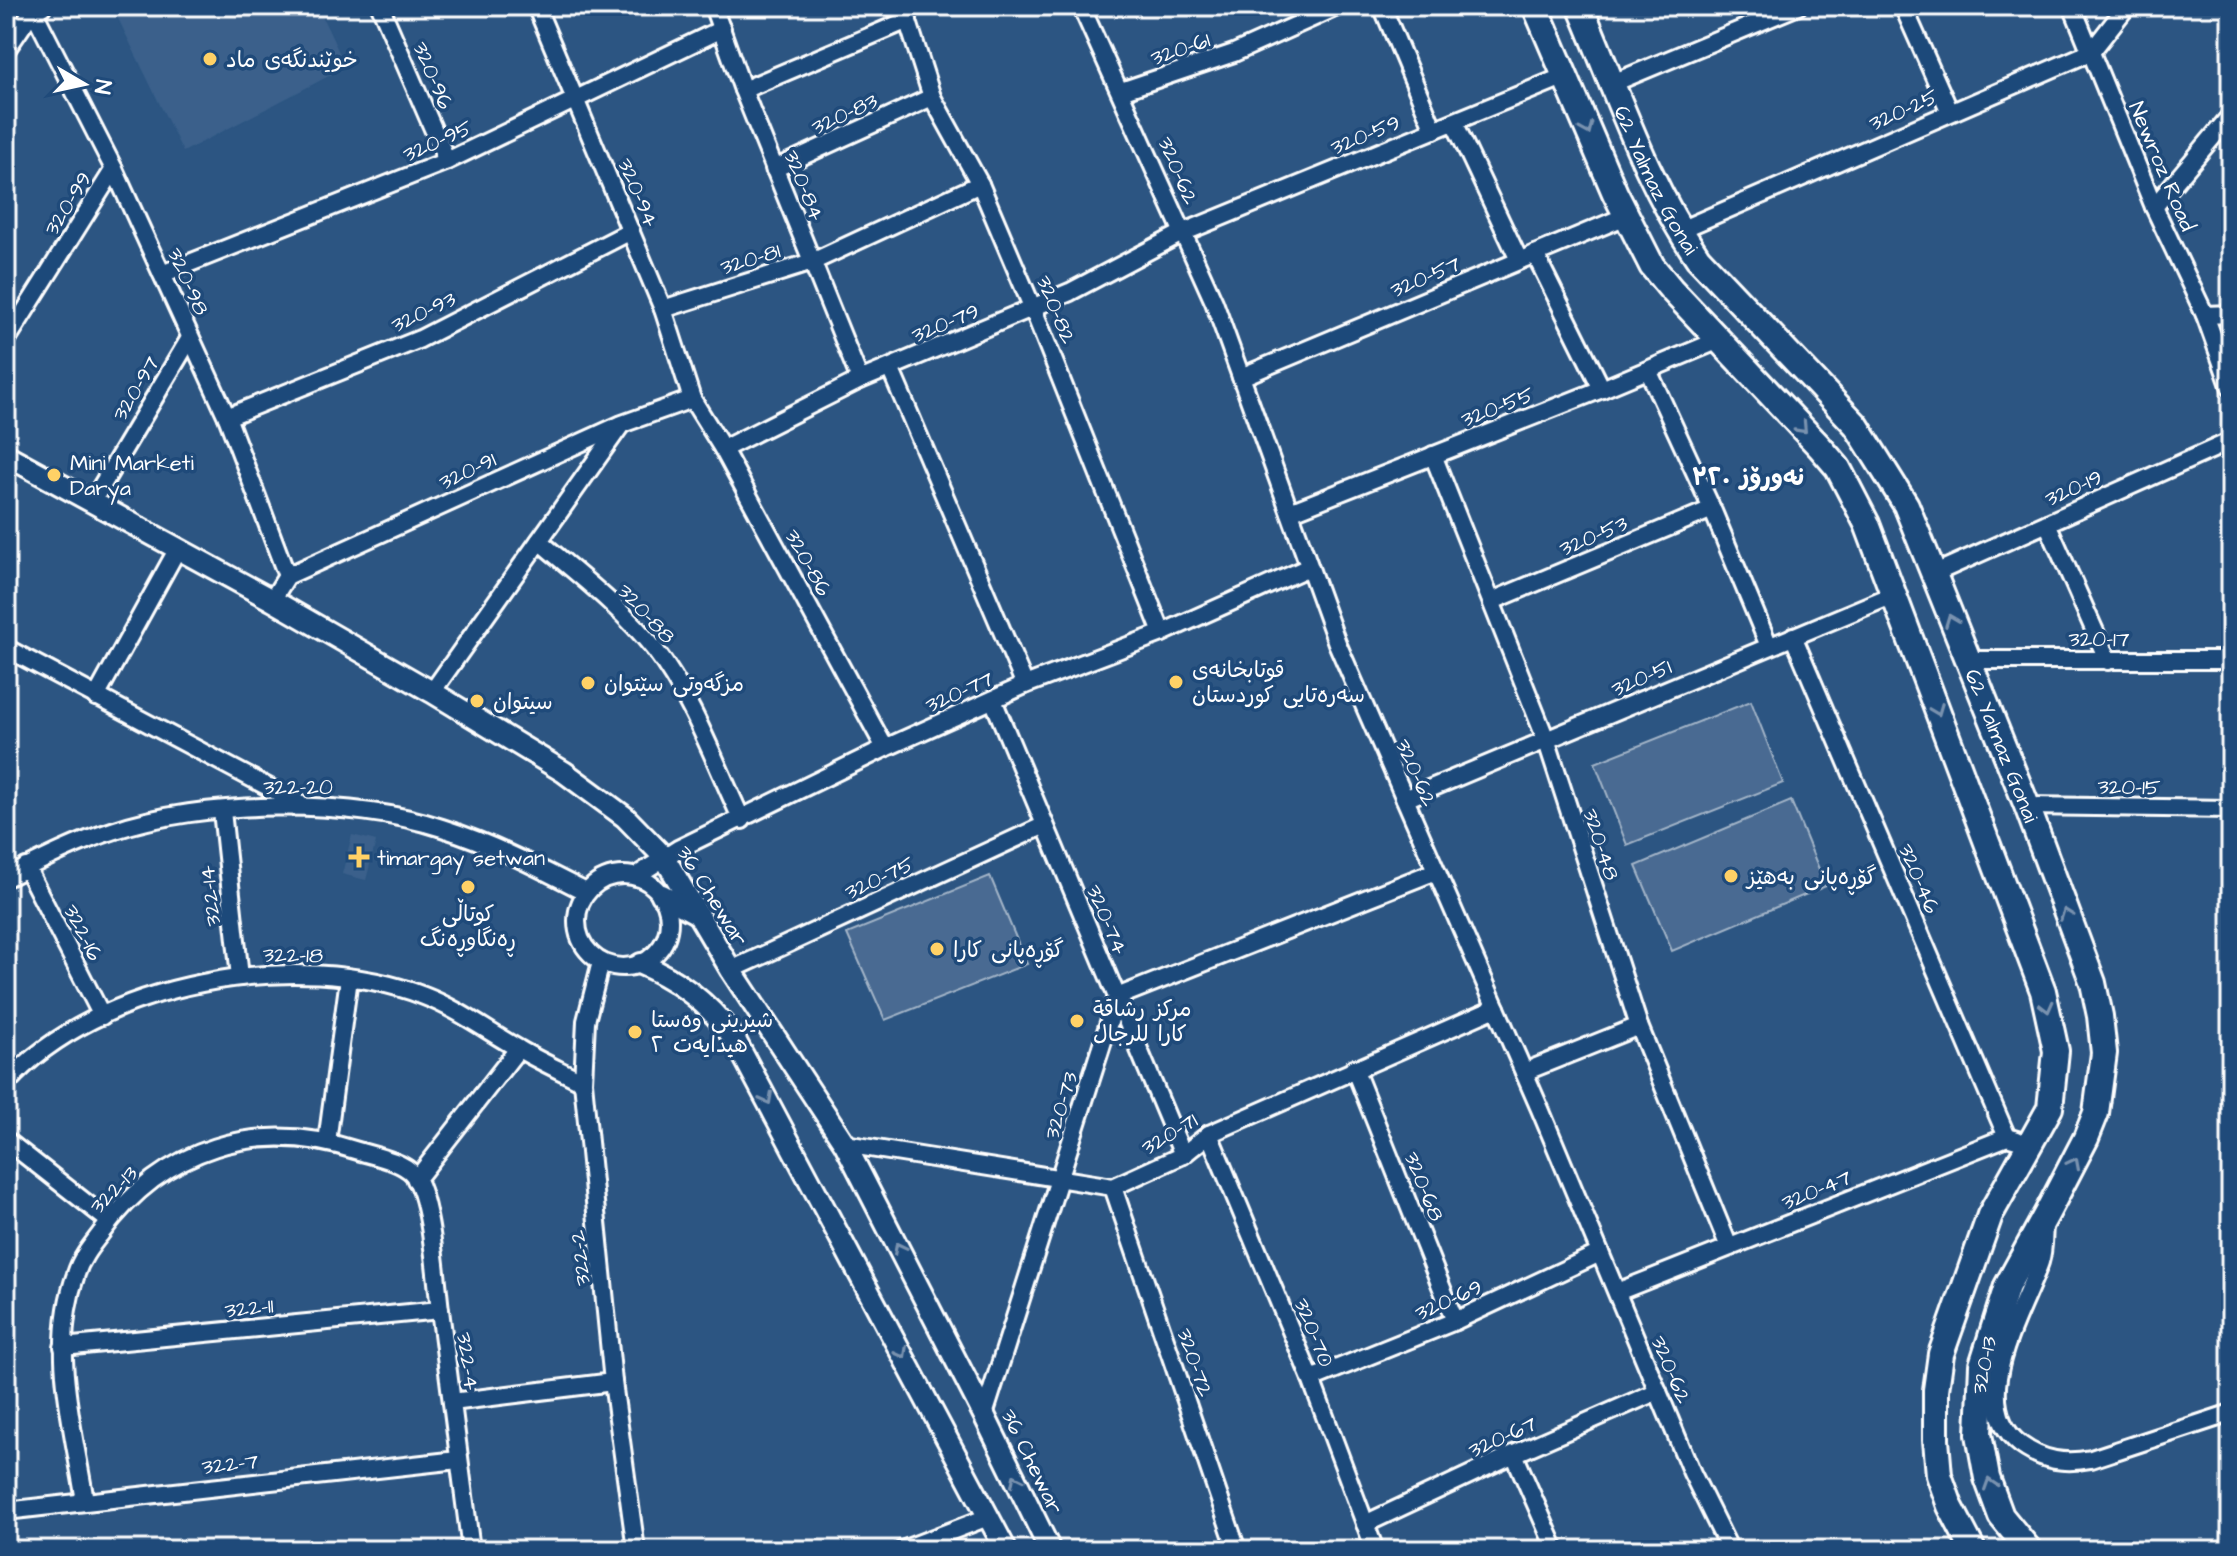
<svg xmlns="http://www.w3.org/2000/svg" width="2237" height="1556" font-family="'Architects Daughter','Playpen Sans Arabic',sans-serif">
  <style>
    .built { fill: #3b618b }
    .garden { fill: #486b92; stroke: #a4b5c8; stroke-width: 2 }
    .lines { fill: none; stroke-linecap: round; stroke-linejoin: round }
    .minor-casing { stroke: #fff; stroke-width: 22 }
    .tertiary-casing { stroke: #fff; stroke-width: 26 }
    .secondary-casing { stroke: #fff; stroke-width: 30 }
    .minor { stroke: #1f4a7a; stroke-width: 16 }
    .tertiary { stroke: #1f4a7a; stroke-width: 20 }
    .secondary { stroke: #1f4a7a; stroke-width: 24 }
    .oneway { stroke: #7992af }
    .poi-dot { fill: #ffd166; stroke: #1f4a7a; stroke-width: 3 }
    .labels { text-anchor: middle; stroke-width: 7; stroke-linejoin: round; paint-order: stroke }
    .street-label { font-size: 22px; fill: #fff; stroke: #1f4a7a }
    .poi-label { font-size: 22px; fill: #fff; stroke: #1f4a7a; text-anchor: start }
    .neighbourhood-label { font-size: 24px; font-weight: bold; fill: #fff; stroke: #1f4a7a }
  </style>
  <rect width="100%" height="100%" fill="#2c5582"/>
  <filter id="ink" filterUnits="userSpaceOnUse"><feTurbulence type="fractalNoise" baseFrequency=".0125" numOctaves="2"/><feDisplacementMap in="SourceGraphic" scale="16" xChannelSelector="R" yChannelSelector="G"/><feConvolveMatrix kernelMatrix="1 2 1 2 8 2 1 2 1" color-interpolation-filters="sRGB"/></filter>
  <g filter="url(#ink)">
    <g class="built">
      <path d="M 112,6 L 317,6 L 346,67 L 183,152 Z"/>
      <path d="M 352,835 L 376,841 L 366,880 L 342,874 Z"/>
    </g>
    <g class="garden">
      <path d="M 1751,701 L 1783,783 L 1627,845 L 1595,763 Z"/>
      <path d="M 1791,801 L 1826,886 L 1672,951 L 1636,866 Z"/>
      <path d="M 990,876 L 1027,964 L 885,1020 L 847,934 Z"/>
    </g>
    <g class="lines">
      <defs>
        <g id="minor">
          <path d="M 25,6 L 33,10 L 114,169 L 227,417 L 287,576"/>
          <path d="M 380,6 L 447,161"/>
          <path d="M 536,6 L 663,309 L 692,399 L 723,449 L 885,748"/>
          <path d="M 713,6 L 743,90 L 860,380"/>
          <path d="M 903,6 L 932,97 L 980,184 L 1033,309 L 1162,633"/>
          <path d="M 1081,6 L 1214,302 L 1337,643 L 1540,1109 L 1692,1473 L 1730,1550"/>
          <path d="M 1382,6 L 1434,130"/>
          <path d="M 1903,6 L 1950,112"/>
          <path d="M 2072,6 L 2154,207 L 2205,315 L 2231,388"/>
          <path d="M 6,50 L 33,10 L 42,7"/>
          <path d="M 1613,83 L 1798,6"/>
          <path d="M 743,90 L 908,20"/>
          <path d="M 1121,91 L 1234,53 L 1339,6"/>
          <path d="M 1454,122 L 1519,260"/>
          <path d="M 774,169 L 932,97"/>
          <path d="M 2154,207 L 2231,115"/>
          <path d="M 1680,230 L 2091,52 L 2127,6"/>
          <path d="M 1535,254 L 1602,389"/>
          <path d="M 162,274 L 447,161 L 722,29"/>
          <path d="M 663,309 L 812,262 L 980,184"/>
          <path d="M 2205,315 L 2231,314"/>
          <path d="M 6,341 L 114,169"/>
          <path d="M 890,368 L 1025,685"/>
          <path d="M 1648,370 L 1712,509 L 1769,646"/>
          <path d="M 1241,377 L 1626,216"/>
          <path d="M 227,417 L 420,339 L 631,231"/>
          <path d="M 723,449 L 860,380 L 1070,292 L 1182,233 L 1565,76"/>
          <path d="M 1433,455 L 1547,742 L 1639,1026 L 1729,1247"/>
          <path d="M 92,502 L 190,338"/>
          <path d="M 1290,512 L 1602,389 L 1719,340"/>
          <path d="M 2047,523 L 2108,661"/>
          <path d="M 539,541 C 579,575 622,608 655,650 C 692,698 716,765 742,820"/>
          <path d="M 1933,574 L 2231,441"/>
          <path d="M 272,600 L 287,576 L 622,424 L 692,399"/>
          <path d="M 1492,601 L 1712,509"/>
          <path d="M 1793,636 L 2007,1137"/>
          <path d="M 6,648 L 302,805"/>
          <path d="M 1966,660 L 2231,660"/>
          <path d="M 432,692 L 621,425"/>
          <path d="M 96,697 L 177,550"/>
          <path d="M 993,700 L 1183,1155"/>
          <path d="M 1405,799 L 1893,595"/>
          <path d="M 2027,806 L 2231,809"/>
          <path d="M 222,811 L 240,977"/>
          <path d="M 26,867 L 102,1016"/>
          <circle cx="623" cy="921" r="46"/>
          <path d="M 636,876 L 678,849 L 885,748 L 1025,685 L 1162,633 L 1309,567"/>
          <path d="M 6,878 C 40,861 75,843 112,831 C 202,800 351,798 442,828 C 493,844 539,868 586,892"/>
          <path d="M 601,962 L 586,1021 L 583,1082 L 613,1382 L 636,1550"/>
          <path d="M 731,970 L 1045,825"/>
          <path d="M 1354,1068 L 1455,1321"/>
          <path d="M 1524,1072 L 1639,1026"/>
          <path d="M 6,1084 C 97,981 299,947 424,996 C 458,1009 487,1031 519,1049 C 539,1061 562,1071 583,1082"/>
          <path d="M 1209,1134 L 1311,1379 L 1375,1550"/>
          <path d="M 6,1140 L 109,1221"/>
          <path d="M 327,1142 L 349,978"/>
          <path d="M 845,1144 L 1113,1187 L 1183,1155 L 1209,1134 L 1496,1008"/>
          <path d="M 416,1180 L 518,1049"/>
          <path d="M 1113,1187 L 1237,1550"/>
          <path d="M 2044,1225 C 2043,1237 2044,1249 2040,1262 C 2023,1312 1964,1402 2021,1445 C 2043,1461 2065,1464 2091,1459 L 2231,1413"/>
          <path d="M 1617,1292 L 2007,1137 L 2017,1140"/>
          <path d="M 63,1347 L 440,1310"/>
          <path d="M 1311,1379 L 1455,1321 L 1600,1253"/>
          <path d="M 452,1402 L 613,1382"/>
          <path d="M 984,1415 L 1117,997 L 1436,871"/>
          <path d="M 1514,1454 L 1556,1550"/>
          <path d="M 81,1501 L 84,1495 C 72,1422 50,1346 76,1274 C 81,1258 91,1246 101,1233 C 164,1147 257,1118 358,1151 C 374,1156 402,1161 413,1174 C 431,1196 436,1278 440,1310 C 450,1390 460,1470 471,1550"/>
          <path d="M 6,1511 L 458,1460"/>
          <path d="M 1365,1524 L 1514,1454 L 1658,1391"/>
          <path d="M 902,1550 L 988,1517"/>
        </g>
        <g id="tertiary">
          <path d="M 6,455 L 272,600 L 432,692 L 564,772 L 625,817 L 664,857 L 731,970 L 845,1144 L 984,1415 L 1050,1550"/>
          <path d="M 662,895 L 694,912"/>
          <path d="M 641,964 C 681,981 711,1005 735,1040 L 1006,1550"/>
        </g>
        <g id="secondary">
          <path d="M 1535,6 L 1615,193 L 1652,266 L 1671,289 L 1820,447 L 1838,468 L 1867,524 L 2043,991 L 2056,1051 L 2050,1108 L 1990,1215 L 1941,1354 L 1936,1390 L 1936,1440 L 1939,1475 L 1950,1506 L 1973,1550"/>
          <path id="s1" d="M 1580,6 C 1616,90 1646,182 1698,258 L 1856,425 L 1906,505 L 2027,806 L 2093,983 L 2100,1016 L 2104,1053 L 2096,1113 L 2086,1138 L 2047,1213 L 2007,1286 L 1982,1365 L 1979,1434 L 1987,1478 L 2001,1516 L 2029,1550"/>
        </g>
      </defs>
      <use href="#minor" class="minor-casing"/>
      <use href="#tertiary" class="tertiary-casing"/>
      <use href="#secondary" class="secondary-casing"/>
      <use href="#minor" class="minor"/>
      <use href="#tertiary" class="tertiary"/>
      <use href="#secondary" class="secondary"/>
    </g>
    <defs><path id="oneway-chevron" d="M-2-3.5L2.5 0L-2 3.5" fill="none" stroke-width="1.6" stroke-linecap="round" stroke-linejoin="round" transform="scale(2)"/></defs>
    <g class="oneway">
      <use href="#oneway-chevron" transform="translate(1587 129) rotate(67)"/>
      <use href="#oneway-chevron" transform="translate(1802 428) rotate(47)"/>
      <use href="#oneway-chevron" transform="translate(1951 620) rotate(-111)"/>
      <use href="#oneway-chevron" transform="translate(1937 710) rotate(69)"/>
      <use href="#oneway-chevron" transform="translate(2066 914) rotate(-110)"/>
      <use href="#oneway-chevron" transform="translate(2047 1007) rotate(76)"/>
      <use href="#oneway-chevron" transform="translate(767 1099) rotate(62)"/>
      <use href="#oneway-chevron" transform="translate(2074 1163) rotate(-63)"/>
      <use href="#oneway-chevron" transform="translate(899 1248) rotate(-117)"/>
      <use href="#oneway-chevron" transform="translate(902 1353) rotate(62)"/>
      <use href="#oneway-chevron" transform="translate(1016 1480) rotate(-116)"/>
      <use href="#oneway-chevron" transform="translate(1990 1484) rotate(-108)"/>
    </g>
  </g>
  <g class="poi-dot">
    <circle cx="210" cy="59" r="8"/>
    <circle cx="54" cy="475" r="8"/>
    <circle cx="1176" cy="682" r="8"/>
    <circle cx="588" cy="683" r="8"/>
    <circle cx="477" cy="701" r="8"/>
    <path d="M355 845h8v8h8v8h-8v8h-8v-8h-8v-8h8z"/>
    <circle cx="1731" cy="876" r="8"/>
    <circle cx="468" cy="887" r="8"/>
    <circle cx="937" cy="949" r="8"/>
    <circle cx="1077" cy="1021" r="8"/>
    <circle cx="635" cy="1032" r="8"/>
  </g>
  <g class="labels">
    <g class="street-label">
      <text transform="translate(1180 48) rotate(-19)" y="8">320-61</text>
      <text transform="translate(434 75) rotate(67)" y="8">320-96</text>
      <text transform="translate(1903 109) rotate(-24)" y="8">320-25</text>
      <text transform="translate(844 113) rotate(-25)" y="8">320-83</text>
      <text transform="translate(1365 134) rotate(-22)" y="8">320-59</text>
      <text transform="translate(437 140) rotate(-24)" y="8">320-95</text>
      <text transform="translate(2163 166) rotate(67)" y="8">Newroz Road</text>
      <text transform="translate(1179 170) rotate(67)" y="8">320-62</text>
      <text dy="8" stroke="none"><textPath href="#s1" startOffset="190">62 Yalmaz Gonai</textPath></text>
      <text transform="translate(805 185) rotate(68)" y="8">320-84</text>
      <text transform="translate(639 192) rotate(67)" y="8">320-94</text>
      <text transform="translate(67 203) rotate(-58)" y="8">320-99</text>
      <text transform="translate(750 258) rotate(-17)" y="8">320-81</text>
      <text transform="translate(1425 276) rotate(-23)" y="8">320-57</text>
      <text transform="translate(189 281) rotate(66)" y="8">320-98</text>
      <text transform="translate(1057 309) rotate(68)" y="8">320-82</text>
      <text transform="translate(423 311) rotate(-25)" y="8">320-93</text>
      <text transform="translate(945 322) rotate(-22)" y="8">320-79</text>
      <text transform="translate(135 388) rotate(-59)" y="8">320-97</text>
      <text transform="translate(1497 406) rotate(-21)" y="8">320-55</text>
      <text transform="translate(467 470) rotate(-25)" y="8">320-91</text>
      <text transform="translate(2073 487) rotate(-24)" y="8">320-19</text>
      <text transform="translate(1593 535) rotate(-23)" y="8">320-53</text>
      <text transform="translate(809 562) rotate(61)" y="8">320-86</text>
      <text transform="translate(647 613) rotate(47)" y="8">320-88</text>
      <text x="2099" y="646">320-17</text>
      <text transform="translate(1641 677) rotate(-23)" y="8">320-51</text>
      <text transform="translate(959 691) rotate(-24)" y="8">320-77</text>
      <text dy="8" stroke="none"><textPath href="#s1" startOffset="862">62 Yalmaz Gonai</textPath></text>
      <text transform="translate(1417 772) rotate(66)" y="8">320-62</text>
      <text x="298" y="794">322-20</text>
      <text transform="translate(2129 786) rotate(1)" y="8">320-15</text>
      <text transform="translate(1602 844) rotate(72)" y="8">320-48</text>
      <text transform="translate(879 877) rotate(-25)" y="8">320-75</text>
      <text transform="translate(1920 878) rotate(67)" y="8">320-46</text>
      <text transform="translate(713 895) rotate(58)" y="8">36 Chewar</text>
      <text transform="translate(209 896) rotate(-96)" y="8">322-14</text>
      <text transform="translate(1108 919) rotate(67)" y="8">320-74</text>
      <text transform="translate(84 932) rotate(63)" y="8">322-16</text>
      <text transform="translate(293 954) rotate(1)" y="8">322-18</text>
      <text transform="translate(1060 1105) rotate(-73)" y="8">320-73</text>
      <text transform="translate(1169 1133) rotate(-31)" y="8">320-71</text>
      <text transform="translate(1425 1186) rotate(68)" y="8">320-68</text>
      <text transform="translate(113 1189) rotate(-45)" y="8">322-13</text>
      <text transform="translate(1816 1189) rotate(-22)" y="8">320-47</text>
      <text transform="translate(579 1258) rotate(-96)" y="8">322-2</text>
      <text transform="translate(1448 1299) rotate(-24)" y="8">320-69</text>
      <text transform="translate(249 1307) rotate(-6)" y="8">322-11</text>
      <text transform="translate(1315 1332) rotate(68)" y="8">320-70</text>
      <text transform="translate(469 1361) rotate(82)" y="8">322-4</text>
      <text transform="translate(1196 1362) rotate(71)" y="8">320-72</text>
      <text transform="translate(1983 1365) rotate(-79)" y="8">320-13</text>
      <text transform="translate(1672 1369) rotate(67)" y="8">320-62</text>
      <text transform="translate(1502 1436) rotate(-24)" y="8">320-67</text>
      <text transform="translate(1033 1461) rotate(64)" y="8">36 Chewar</text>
      <text transform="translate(230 1463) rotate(-6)" y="8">322-7</text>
    </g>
    <g class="poi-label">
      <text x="226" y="67">خوێندنگەی ماد</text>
      <text x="70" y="470">Mini Marketi<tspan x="70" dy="25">Darya</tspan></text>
      <text x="1192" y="677">قوتابخانەی<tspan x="1192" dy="25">سەرەتایی کوردستان</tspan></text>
      <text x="604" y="691">مزگەوتی سێتوان</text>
      <text x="493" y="709">سيتوان</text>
      <text x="377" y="865">timargay setwan</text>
      <text x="1747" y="884">گۆڕەپانی بەهێز</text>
      <text x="468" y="921" text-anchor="middle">کوتاڵی<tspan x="468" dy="25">ڕەنگاوڕەنگ</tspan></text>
      <text x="953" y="957">گۆڕەپانی کارا</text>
      <text x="1093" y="1016">مركز رشاقة<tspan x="1093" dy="25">كارا للرجال</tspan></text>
      <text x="651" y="1027">شیرینی وەستا<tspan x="651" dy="25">هیدایەت ٢</tspan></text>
    </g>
    <g class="neighbourhood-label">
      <text x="1748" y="485">نەورۆز ٣٢٠</text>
    </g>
  </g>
  <rect width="2237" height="1556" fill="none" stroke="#1f4a7a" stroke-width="32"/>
  <rect x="16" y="16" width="2205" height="1524" fill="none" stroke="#fff" stroke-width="3" filter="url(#ink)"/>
  <g transform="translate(84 84) rotate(99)" stroke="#1f4a7a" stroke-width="6" paint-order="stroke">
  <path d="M0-6L14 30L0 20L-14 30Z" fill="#ffffff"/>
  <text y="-12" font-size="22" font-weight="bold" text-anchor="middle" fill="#ffffff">N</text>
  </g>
</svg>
